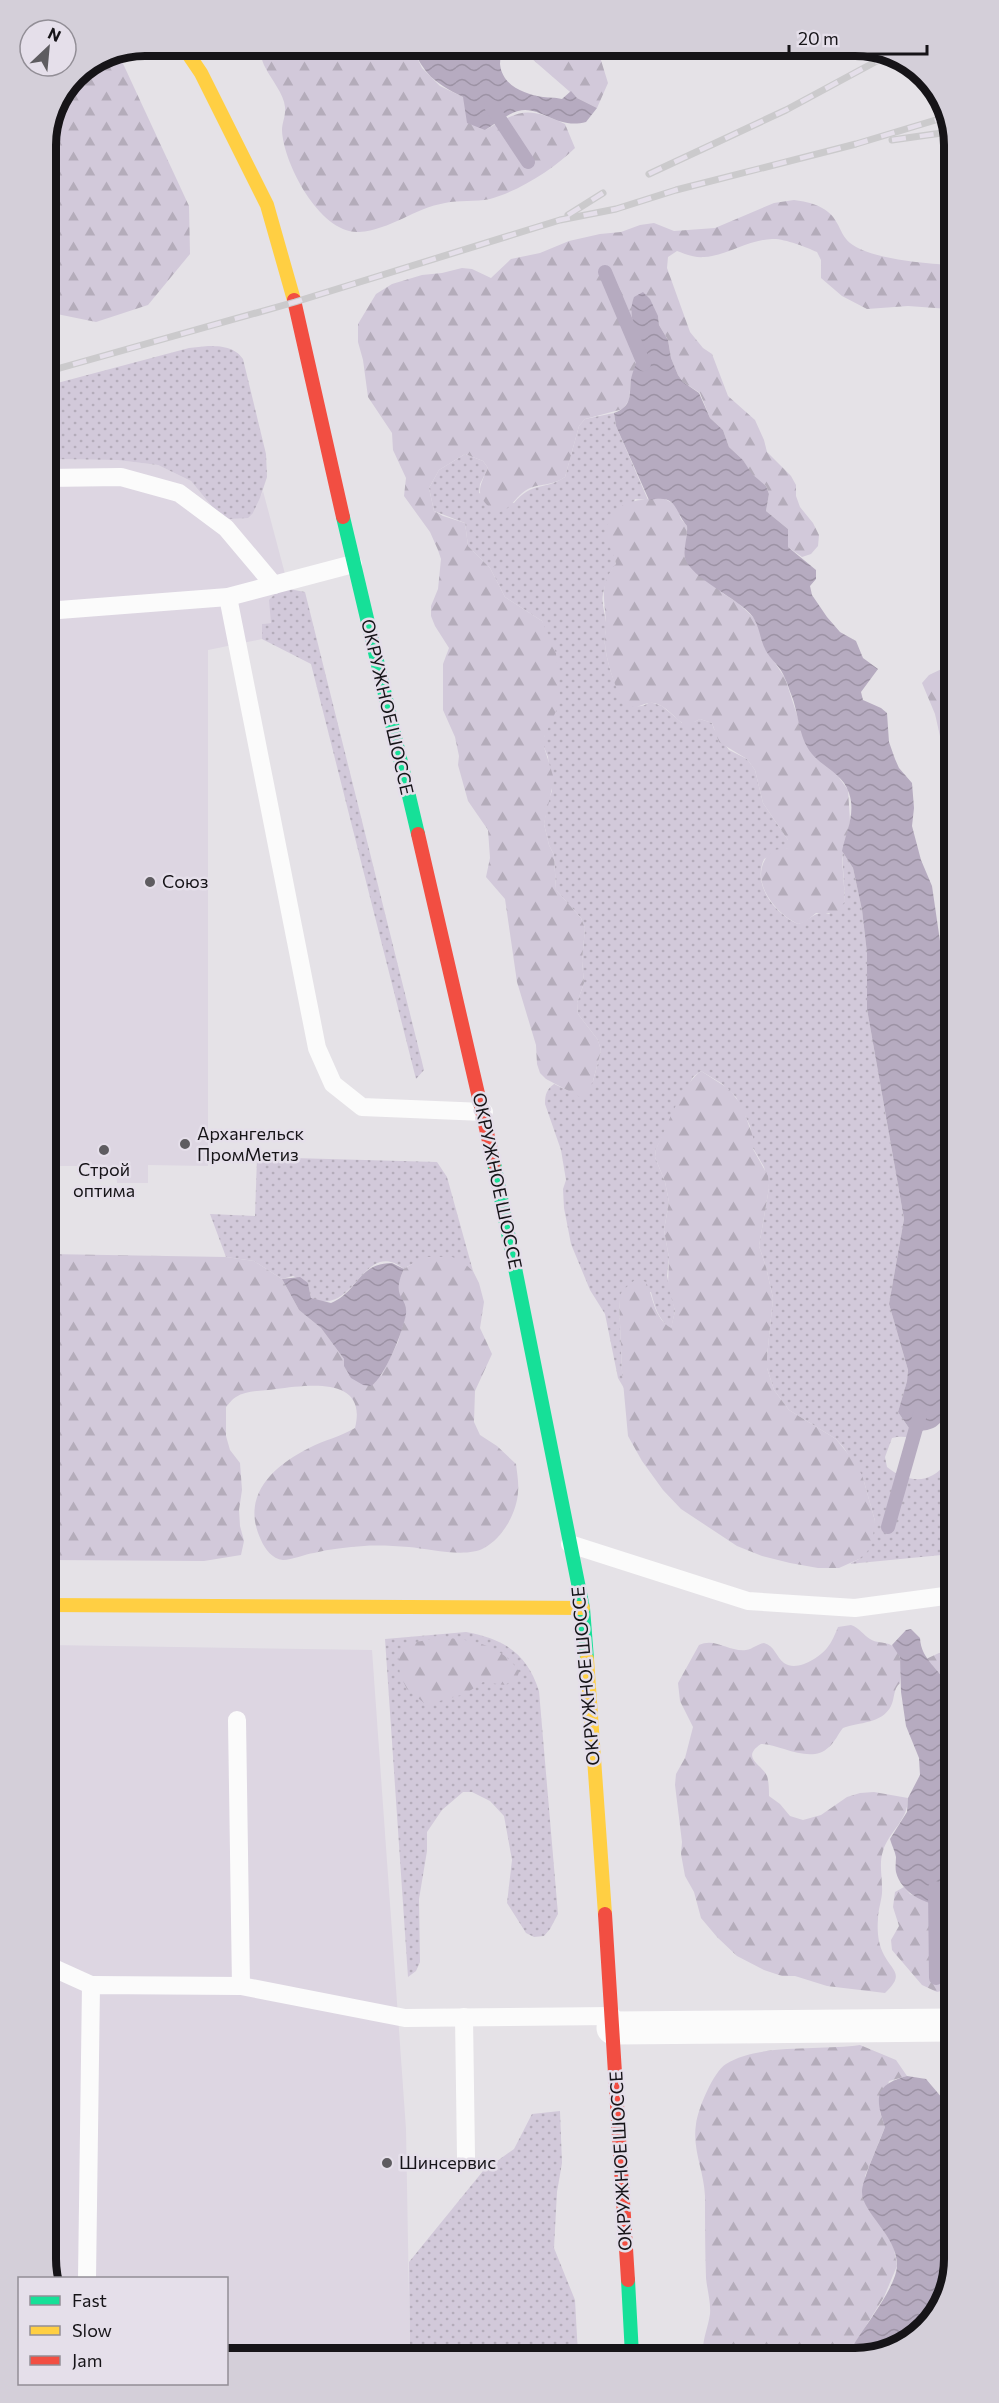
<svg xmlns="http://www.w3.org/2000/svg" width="999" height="2403" font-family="Commissioner,sans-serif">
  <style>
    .built { fill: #ddd6e2 }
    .grass { fill: url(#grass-dots) }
    .forest { fill: url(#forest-firs) }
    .water { fill: url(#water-waves) }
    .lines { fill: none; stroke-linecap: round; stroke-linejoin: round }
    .stream { stroke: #b6abc0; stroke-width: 14 }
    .lane { stroke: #fbfbfb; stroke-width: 18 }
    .street { stroke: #fbfbfb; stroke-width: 33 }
    .fast { stroke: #16e098; stroke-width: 14 }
    .slow { stroke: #ffcf43; stroke-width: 14 }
    .jam { stroke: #f24e42; stroke-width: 14 }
    .rail-casing { stroke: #cbcacc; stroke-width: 7 }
    .rail { stroke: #e5dfea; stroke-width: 4.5; stroke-dasharray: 14; stroke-linecap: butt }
    .poi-dot { fill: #5e5c60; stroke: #e5dfea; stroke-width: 2 }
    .labels { text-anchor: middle; stroke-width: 5; stroke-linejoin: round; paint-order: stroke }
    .street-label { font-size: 18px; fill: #161418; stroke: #e5dfea }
    .poi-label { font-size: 18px; fill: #161418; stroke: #e5dfea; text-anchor: start }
    .rim { fill: none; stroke: #161418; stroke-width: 8 }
  </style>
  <defs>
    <pattern id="grass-dots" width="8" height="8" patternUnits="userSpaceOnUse" patternTransform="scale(1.5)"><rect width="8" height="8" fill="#d2c9da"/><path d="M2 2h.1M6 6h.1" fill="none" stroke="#b4acba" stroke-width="1.8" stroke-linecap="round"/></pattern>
    <pattern id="forest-firs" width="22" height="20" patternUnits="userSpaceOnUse" patternTransform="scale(1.5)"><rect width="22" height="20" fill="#d2c9da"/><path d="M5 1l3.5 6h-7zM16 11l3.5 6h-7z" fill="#b4acba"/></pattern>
    <pattern id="water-waves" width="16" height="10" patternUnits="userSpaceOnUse" patternTransform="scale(1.5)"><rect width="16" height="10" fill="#b6abc0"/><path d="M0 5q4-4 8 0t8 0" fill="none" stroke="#9c92a4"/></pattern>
  </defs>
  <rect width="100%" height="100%" fill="#e5e2e7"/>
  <g class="built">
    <path d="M 46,459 L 117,460 L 158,465 L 191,481 L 219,515 L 253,513 L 263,491 L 289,589 L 271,623 L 262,624 L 262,639 L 208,650 L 208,1166 L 148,1165 L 148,1183 L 117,1183 L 116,1166 L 48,1166 Z"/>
    <path d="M 49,1645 L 372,1650 L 406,2129 L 410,2356 L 227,2357 L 226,2278 L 50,2278 Z"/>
  </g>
  <g class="grass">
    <path d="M 208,346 C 221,346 235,347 243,359 L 266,454 L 267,477 L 260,498 L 253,513 L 248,518 L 227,519 L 219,515 L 191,481 L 158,465 L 117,460 L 46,459 L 46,386 L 189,348 Z"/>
    <path d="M 614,413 L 616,426 L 648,500 L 635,499 L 614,552 L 616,565 C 609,572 605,584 603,594 C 601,603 605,613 606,622 C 607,629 604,637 605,645 C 607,665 622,722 650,702 L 662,706 L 682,723 L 694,722 L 700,719 L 712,723 L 714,729 L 729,750 L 747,759 L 755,770 L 763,803 L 788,840 L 788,848 L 764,859 C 752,885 775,914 798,924 C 810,921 815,909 829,914 L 845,901 L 842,851 L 853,868 L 862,910 L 867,953 L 867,1009 L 904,1219 L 889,1304 L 908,1370 L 907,1381 L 898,1412 L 911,1431 L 921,1431 L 919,1438 C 909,1438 902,1435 892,1438 L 885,1457 L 887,1467 C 907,1483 932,1485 946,1462 L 952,1462 L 952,1554 L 849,1564 L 859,1559 L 875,1521 L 863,1478 L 844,1448 L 836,1439 L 789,1410 L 774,1390 L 767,1368 L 767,1357 L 773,1298 L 766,1267 L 759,1246 L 769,1188 L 764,1167 L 753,1148 L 750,1126 L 736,1097 L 721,1083 L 701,1071 L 693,1077 L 656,1149 L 655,1157 L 665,1182 L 669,1202 L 664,1230 L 669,1258 L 667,1276 L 675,1311 L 671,1329 C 658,1319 655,1307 651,1292 L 619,1299 L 622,1371 L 625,1390 L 618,1378 L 605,1314 L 590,1290 L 571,1244 L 564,1208 L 563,1189 L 566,1180 L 561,1150 L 545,1104 C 545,1094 547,1089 554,1084 L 580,1096 L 593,1081 L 601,1051 L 598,1040 L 578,1014 L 577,1003 L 584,983 L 582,961 L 585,928 L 581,918 L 556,890 L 554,855 L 549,845 L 544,824 L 548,801 L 552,791 L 548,757 L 544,747 L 544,737 L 559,686 L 542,621 L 505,597 L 490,568 L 468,546 L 465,523 L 434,511 L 429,488 L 439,470 L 465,454 L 483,461 L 488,468 L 480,484 L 479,493 L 514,503 C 532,481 544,491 565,477 L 579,426 L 585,419 Z"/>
    <path d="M 289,589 L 305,592 L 424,1070 L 416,1079 L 311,664 L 262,639 L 262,624 L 271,623 L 269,600 L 277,592 Z"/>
    <path d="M 257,1157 L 437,1162 L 447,1177 L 473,1271 C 454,1252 425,1254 404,1269 C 363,1236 355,1319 311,1298 L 308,1283 L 293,1276 L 282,1279 L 254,1261 L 226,1257 L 210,1214 L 255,1216 Z"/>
    <path d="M 466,1632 C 504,1639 527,1653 539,1691 L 558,1914 L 550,1929 L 544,1936 L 534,1937 L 526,1933 L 507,1903 L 512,1860 L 504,1816 L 490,1801 L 472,1792 L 463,1792 L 442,1810 L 427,1832 L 427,1851 L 419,1899 L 420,1962 L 416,1971 L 408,1977 L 385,1639 Z"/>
    <path d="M 560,2111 L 562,2163 L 557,2192 L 554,2248 L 575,2300 L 578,2355 L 410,2356 L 409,2262 L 483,2171 L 514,2149 L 532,2114 Z"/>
  </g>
  <g class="forest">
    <path d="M 259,45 L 411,45 L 422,68 L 440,86 L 463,97 L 485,130 C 520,110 527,106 565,124 L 575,148 C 554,169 519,191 490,199 C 475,202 459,200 445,203 C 415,208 390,230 359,232 C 320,234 283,163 282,130 C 282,123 286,115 285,107 C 284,94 271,79 265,67 C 261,60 261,52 259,45 Z"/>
    <path d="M 516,45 L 601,45 L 600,57 L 608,83 L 597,108 L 577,98 Z"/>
    <path d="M 739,45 L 787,45 L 762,55 Z"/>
    <path d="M 119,55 L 189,206 L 190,254 L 148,305 L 96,322 L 52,313 L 46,287 L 45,138 L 74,74 Z"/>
    <path d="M 794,200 C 811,202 829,207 837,223 C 841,230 843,237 850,243 C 870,259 923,263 949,265 L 949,309 L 908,306 L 867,309 L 842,296 L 821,278 L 821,260 L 817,252 C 806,247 783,238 772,239 C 748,240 726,256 704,257 C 695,258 685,254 677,251 L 668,257 L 667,268 L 690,332 L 703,348 L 712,354 L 728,396 L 755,420 L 764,440 L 767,452 L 791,476 L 796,485 L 796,496 L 800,507 L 813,523 L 819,535 L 818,546 L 811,554 L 802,557 L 788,547 L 788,529 L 766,511 L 769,494 L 766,486 L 751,474 L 743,460 L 729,447 L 723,430 L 710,418 L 700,393 L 683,382 L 678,375 L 671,358 L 668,340 L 659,325 L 658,316 L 634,327 L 638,359 L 631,380 L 629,400 L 623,409 L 585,419 L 579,426 L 565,477 C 550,487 540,483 528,489 C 515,496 514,507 497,513 C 475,497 477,491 488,468 L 483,461 L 465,454 L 439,470 L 429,488 L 434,511 L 443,516 L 465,523 L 468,546 L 490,568 L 505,597 L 542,621 L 556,653 L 560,697 L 557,709 L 544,737 L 544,747 L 554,779 L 544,824 L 549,845 L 554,855 L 556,890 L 581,918 L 585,928 L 582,961 L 584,983 L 577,1003 L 578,1014 L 598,1040 L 601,1051 L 593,1081 L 588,1091 L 580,1097 L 546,1079 L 540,1073 L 537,1064 L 536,1045 L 517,982 L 505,899 L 486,877 L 490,858 L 488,830 L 468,801 L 458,765 L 459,756 L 455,737 L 443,710 L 443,664 L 449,648 L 435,626 L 431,616 L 431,606 L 438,589 L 441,559 L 438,550 L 430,532 L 404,496 L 406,478 L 393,450 L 392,433 L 368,397 L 363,360 L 358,342 L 358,324 L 376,294 L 392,284 L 422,275 L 442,273 L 462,268 L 472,269 L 491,278 L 511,259 L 540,253 L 569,241 L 600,234 L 621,232 L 640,225 L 654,223 L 674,231 L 715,228 L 774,203 Z"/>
    <path d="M 663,498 L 676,505 L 681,519 L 687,526 L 686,558 L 689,565 L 724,594 L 738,603 L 754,618 L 762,633 L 765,648 L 785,678 L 807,746 L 817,758 L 835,772 L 848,790 L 850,821 L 842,858 L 845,901 L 837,913 L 816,913 L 805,922 L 798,924 C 772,912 744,873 774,850 L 788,848 L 788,840 L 763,803 L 755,770 L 747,759 L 719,742 L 712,723 L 700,719 L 687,726 C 675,720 667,705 653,703 C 643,701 635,714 624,701 C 615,690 606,659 605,644 C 604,638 606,632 606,626 C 606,602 597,586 616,564 C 614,552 606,542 605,533 C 605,528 608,524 610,520 C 620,498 643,500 663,498 Z"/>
    <path d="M 950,665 L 950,759 L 942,745 L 935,714 L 922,683 L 929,675 Z"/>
    <path d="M 701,1071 L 729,1089 L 742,1106 L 753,1137 L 753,1149 L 768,1176 L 769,1188 L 759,1246 L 766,1267 L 773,1298 L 767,1357 L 767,1368 L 774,1390 L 789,1410 L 836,1439 L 857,1465 L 863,1478 L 875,1521 L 872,1543 L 867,1552 L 859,1559 L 839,1568 L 818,1568 L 790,1563 L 762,1556 L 737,1546 L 681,1509 L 663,1490 L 642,1461 L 628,1436 L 622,1371 L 619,1299 L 622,1291 L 637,1278 L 646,1282 C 654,1299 654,1318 671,1328 L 675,1311 L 668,1285 L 669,1258 L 664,1230 L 669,1202 L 665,1182 L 655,1157 L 656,1149 C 668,1125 680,1087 701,1071 Z"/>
    <path d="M 48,1254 L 226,1257 L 254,1261 L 282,1279 L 299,1310 L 321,1328 L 344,1359 L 347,1372 L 381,1376 L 398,1342 L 406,1313 L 397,1290 L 398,1283 L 404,1269 L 423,1257 L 452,1257 L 462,1261 L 473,1271 L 479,1283 L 484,1302 L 480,1328 L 492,1354 L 475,1391 L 474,1422 L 480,1435 L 497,1446 L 516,1464 C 517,1473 519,1483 518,1492 C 517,1512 503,1538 484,1548 C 467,1558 429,1549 409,1547 C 394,1546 378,1545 364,1546 C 347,1547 330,1549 314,1553 C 305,1554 292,1560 283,1560 C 272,1559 265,1549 261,1540 C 240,1496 273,1466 309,1448 C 324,1440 340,1437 355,1428 C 368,1376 309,1385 276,1389 C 264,1391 247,1390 236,1397 C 232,1399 229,1404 226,1407 L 226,1436 L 230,1450 L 240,1463 L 242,1490 L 239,1510 L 240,1526 L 244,1541 L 241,1555 L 204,1561 L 48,1560 Z"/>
    <path d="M 851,1625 C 860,1628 863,1635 870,1639 C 876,1643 883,1642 889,1644 C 904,1650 901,1670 900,1683 C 893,1689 895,1698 891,1706 C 882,1724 859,1722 843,1728 C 838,1734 835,1742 829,1747 C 811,1765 780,1744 761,1744 C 740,1758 762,1764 767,1776 C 769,1782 769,1790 769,1796 L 780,1804 L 790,1816 L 803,1820 L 821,1815 L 847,1797 L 860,1793 L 874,1792 L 908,1798 C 908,1821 889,1831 883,1851 C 879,1863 882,1875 882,1887 C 883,1898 878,1908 878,1919 C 877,1931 878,1944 884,1955 C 893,1972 905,1974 885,1993 L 827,1986 L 795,1976 L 782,1976 L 764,1970 L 737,1956 L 717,1937 L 701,1918 L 694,1892 L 685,1876 L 681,1854 L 682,1842 L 675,1785 L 676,1774 L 685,1758 L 693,1727 L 680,1701 L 678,1683 L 699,1645 C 715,1637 729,1652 746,1650 C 753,1649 757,1644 764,1643 C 775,1646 776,1657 784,1663 C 797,1672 819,1658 827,1648 C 832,1642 835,1634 838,1627 Z"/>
    <path d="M 439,1638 C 469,1638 503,1645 519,1672 L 517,1678 L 505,1685 L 483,1682 L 465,1694 L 432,1703 L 424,1703 L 407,1689 L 400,1675 L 398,1653 L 410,1643 Z"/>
    <path d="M 953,1652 L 953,1751 L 950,1745 L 952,1731 L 949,1718 L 949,1690 L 941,1675 L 926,1659 L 939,1653 Z"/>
    <path d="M 953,1877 L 953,1988 L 937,1992 L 922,1985 L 892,1950 L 891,1940 L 899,1926 L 893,1907 L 895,1892 L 904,1887 L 910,1894 L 939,1905 Z"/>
    <path d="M 860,2045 L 896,2060 L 907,2076 L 889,2081 L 880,2112 L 885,2127 L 865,2176 L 869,2208 L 887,2234 L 894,2249 L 897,2266 L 884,2297 L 849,2353 L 703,2354 C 702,2340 708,2328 710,2314 C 711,2302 707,2289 706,2278 C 705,2250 705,2223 705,2196 C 704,2171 692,2149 696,2124 C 698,2109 713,2072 726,2064 C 758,2043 821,2051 860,2045 Z"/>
  </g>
  <g class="water">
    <path d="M 411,45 L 502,45 C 502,51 500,58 500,64 C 502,86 525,94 543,97 C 550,98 554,97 562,99 L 571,91 L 577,98 L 597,108 L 586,122 C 557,130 540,105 518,111 C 507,114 495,124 485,130 L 467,123 L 463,97 C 433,82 425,75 411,45 Z"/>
    <path d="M 643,292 L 650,299 L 658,316 L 659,325 L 668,340 L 671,358 L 678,375 L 683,382 L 699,393 L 710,418 L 723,430 L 729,447 L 743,460 L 752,474 L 766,486 L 769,494 L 766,511 L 788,529 L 788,547 L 816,570 L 816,579 L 810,586 L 812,595 L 827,617 L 840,632 L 856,641 L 863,658 L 878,669 L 861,692 L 863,700 L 881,708 L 887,713 L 889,742 L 895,759 L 899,768 L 912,783 L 914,808 L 912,826 L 921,860 L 932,886 L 940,941 L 951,971 L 952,1398 C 942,1422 941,1432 911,1431 L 898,1412 L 907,1381 L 908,1370 L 889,1304 L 904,1219 L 867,1009 L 867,953 L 862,910 L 853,868 L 842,851 C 846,832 856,813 849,793 C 843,774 824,768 812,754 C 798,737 799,713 791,694 C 788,686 785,676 780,669 C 776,663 770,658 766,651 C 760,640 760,628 753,617 C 740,599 690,578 685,558 C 683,548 688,537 687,526 C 673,509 678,494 649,500 L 616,426 L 614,413 C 633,406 629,395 631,379 C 633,369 638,362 638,352 C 637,333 627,315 634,297 Z"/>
    <path d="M 392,1263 L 404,1269 C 390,1299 408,1296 406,1314 C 403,1331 385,1377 371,1386 L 363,1385 L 351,1378 L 344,1366 L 344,1359 L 321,1328 L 299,1310 L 282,1279 L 300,1277 L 308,1283 L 311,1298 L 331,1303 C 358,1292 358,1263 392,1263 Z"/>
    <path d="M 911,1629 L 920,1638 C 921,1660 940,1669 948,1686 C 952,1695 948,1706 949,1714 C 949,1721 952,1727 952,1733 C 952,1741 948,1745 953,1751 L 953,1877 L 947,1887 L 952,1895 L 944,1905 C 924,1905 901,1892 896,1872 C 895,1867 896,1862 896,1857 C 895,1851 892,1846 890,1839 L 907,1812 L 908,1798 L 920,1775 L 919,1758 L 906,1726 L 901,1692 L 900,1657 L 892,1645 L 906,1630 Z"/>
    <path d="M 907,2076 L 926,2079 L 954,2112 L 954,2259 L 934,2319 L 886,2353 L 849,2353 C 860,2331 897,2288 897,2265 C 897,2235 862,2213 862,2192 C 862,2180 880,2141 885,2127 C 875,2098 874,2085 907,2076 Z"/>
  </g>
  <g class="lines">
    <g class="stream">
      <path d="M 491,106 L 528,162"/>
      <path d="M 605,272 L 644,364"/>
      <path d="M 888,1527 L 920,1414"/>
      <path d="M 935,1888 L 936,1978"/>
    </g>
    <g class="lane">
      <path d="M 46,478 L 121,477 L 179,493 L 226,528 L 274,585"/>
      <path d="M 228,597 L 317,1048 L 333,1084 L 362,1107 L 484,1112"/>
      <path d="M 46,611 L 228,597 L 353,564"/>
      <path d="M 570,1544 L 748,1601 L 855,1608 L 952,1595"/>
      <path d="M 237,1720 L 241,1986"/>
      <path d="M 49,1966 L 91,1985"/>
      <path d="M 464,2017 L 466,2157"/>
      <path d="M 87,2278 L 91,1985 L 241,1986 L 405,2018 L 612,2016"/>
    </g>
    <path class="street" d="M 613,2028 L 953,2025"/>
    <g class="fast">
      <path d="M 343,517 L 418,834"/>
      <path d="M 494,1163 L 583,1608 L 587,1659"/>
      <path d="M 628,2280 L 632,2355"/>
    </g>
    <g class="slow">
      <path d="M 182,45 L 201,73 L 267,205 L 294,300"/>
      <path d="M 49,1605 L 583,1608"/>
      <path d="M 587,1659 L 605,1914"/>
    </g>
    <g class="jam">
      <path d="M 294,300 L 343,517"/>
      <path d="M 418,834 L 494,1163"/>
      <path d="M 605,1914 L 628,2280"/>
    </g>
    <defs>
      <g id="rail">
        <path d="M 892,140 L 949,132"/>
        <path d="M 649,174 L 786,110 L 888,55"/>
        <path d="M 568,215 L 603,193"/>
        <path d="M 46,372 L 295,302 L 560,220 L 616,209 L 676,190 L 856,144 L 949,116"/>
      </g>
    </defs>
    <use href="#rail" class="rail-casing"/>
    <use href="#rail" class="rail"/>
  </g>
  <g class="poi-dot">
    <circle cx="150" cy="882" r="6"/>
    <circle cx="185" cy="1144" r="6"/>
    <circle cx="104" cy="1150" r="6"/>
    <circle cx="387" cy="2163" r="6"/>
  </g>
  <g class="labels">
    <g class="street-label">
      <text transform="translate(387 707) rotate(77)" y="6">ОКРУЖНОЕ ШОССЕ</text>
      <text transform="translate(497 1181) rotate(78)" y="6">ОКРУЖНОЕ ШОССЕ</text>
      <text transform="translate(586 1676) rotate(-95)" y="6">ОКРУЖНОЕ ШОССЕ</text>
      <text transform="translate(621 2161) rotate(-93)" y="6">ОКРУЖНОЕ ШОССЕ</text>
    </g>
    <g class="poi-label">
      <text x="162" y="888">Союз</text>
      <text x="197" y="1140">Архангельск<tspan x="197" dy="21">ПромМетиз</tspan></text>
      <text x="104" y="1176" text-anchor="middle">Строй<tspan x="104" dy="21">оптима</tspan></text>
      <text x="399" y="2169">Шинсервис</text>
    </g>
  </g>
  <path d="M0 0H999V2403H0ZM145 56H855A89 89 0 0 1 944 145V2259A89 89 0 0 1 855 2348H145A89 89 0 0 1 56 2259V145A89 89 0 0 1 145 56Z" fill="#d4cfd9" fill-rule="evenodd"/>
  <path class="rim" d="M145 56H855A89 89 0 0 1 944 145V2259A89 89 0 0 1 855 2348H145A89 89 0 0 1 56 2259V145A89 89 0 0 1 145 56Z"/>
  <rect x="18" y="2277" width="210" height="108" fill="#e5dfea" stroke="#928e96" stroke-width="1.5"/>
  <rect x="30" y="2296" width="30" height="9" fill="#16e098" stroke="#928e96" stroke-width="1.5"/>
  <text x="72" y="2307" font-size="18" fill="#161418">Fast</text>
  <rect x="30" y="2326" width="30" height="9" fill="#ffcf43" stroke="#928e96" stroke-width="1.5"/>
  <text x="72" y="2337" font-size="18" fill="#161418">Slow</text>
  <rect x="30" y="2356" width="30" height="9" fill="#f24e42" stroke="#928e96" stroke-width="1.5"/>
  <text x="72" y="2367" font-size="18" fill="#161418">Jam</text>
  <g transform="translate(48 48) rotate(26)"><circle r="28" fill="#e5dfea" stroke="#928e96" stroke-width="1.5"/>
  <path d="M0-4.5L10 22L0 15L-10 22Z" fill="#5e5c60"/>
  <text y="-9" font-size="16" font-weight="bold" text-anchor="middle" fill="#161418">N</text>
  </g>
  <path d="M789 45v9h138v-9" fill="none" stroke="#161418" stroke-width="3"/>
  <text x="798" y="45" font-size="18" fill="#161418" stroke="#e5dfea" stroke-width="4.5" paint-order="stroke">20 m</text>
</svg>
